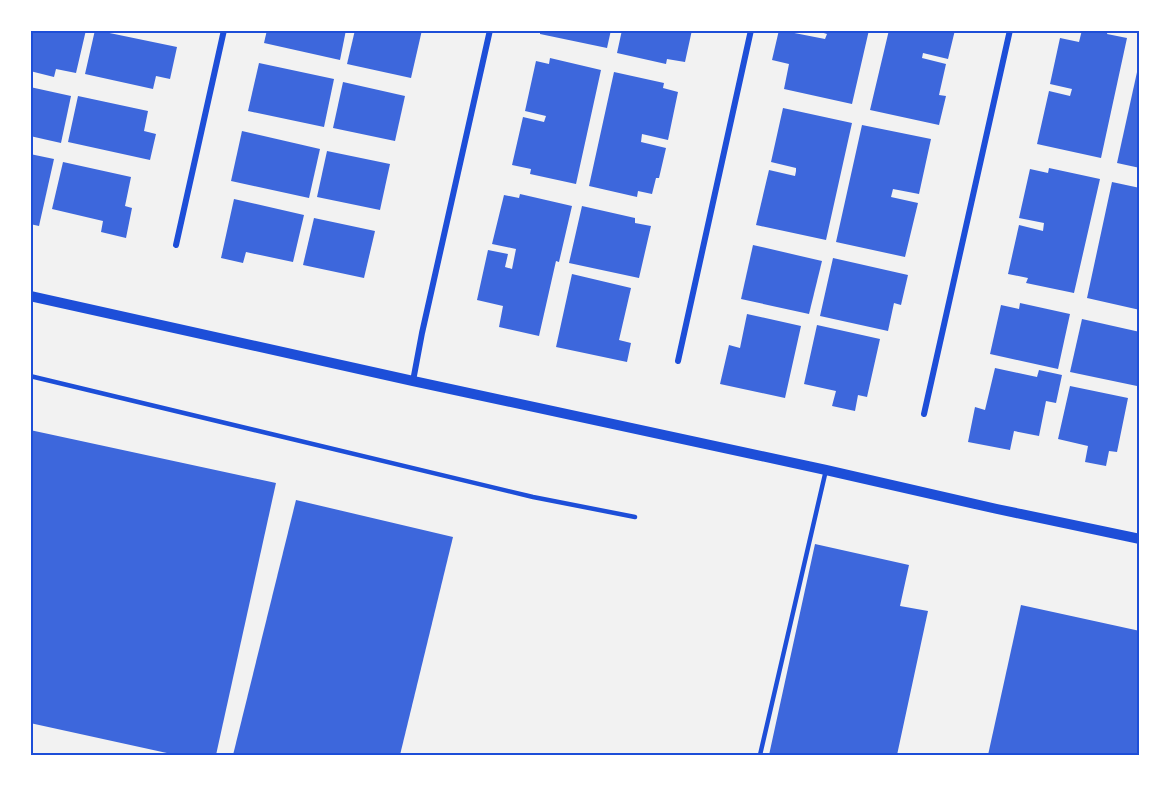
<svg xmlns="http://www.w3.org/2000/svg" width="1170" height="785" font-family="'PT Sans',sans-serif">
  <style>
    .building { fill: #3d67dc }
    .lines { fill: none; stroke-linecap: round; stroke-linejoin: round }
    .service { stroke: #1d4ed8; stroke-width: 4.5 }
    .minor { stroke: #1d4ed8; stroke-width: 6 }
    .tertiary { stroke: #1d4ed8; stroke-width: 10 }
    .neatline { fill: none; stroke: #1d4ed8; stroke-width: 2 }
  </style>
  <rect width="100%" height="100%" fill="#f2f2f2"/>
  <g class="building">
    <path d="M 30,30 L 86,30 L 76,73 L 56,69 L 54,77 L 30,71 Z"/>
    <path d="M 95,30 L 177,47 L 170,79 L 156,76 L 153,89 L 85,74 Z"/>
    <path d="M 267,30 L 346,30 L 340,60 L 264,43 Z"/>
    <path d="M 355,30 L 422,30 L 411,78 L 347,64 Z"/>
    <path d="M 540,30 L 611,30 L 607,48 L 540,34 Z"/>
    <path d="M 622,30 L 692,30 L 685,62 L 667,59 L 666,64 L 617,53 Z"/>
    <path d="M 779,30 L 825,39 L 827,34 L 814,30 L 869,30 L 852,104 L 784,89 L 789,64 L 772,60 Z"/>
    <path d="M 889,30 L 955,30 L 948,59 L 923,53 L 922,58 L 946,64 L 939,95 L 946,96 L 939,125 L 870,110 Z"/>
    <path d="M 1082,30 L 1108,30 L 1107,34 L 1127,38 L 1101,158 L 1037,144 L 1049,91 L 1070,96 L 1072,89 L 1050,84 L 1060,38 L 1079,42 Z"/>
    <path d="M 550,58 L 601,70 L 576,184 L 530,174 L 531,169 L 512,165 L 523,117 L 544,122 L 546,116 L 525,111 L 536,61 L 549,64 Z"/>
    <path d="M 259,63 L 334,79 L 324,127 L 248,111 Z"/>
    <path d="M 1139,63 L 1140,63 L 1140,168 L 1117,163 Z"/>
    <path d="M 614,72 L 664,83 L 663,88 L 678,92 L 668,140 L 642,134 L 641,142 L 666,148 L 659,178 L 656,178 L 652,194 L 638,191 L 637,197 L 589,186 Z"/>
    <path d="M 343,82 L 405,96 L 395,141 L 333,128 Z"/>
    <path d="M 30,87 L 71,96 L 61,143 L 30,136 Z"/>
    <path d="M 78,96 L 148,111 L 144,131 L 156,134 L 150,160 L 68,142 Z"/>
    <path d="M 783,108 L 852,123 L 826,240 L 756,225 L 769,170 L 795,176 L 796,171 L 796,168 L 771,162 Z"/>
    <path d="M 862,125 L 931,139 L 919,194 L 893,189 L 891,197 L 918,203 L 905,257 L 836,242 Z"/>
    <path d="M 242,131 L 320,149 L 309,198 L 231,181 Z"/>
    <path d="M 327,151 L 390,164 L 380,210 L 317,197 Z"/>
    <path d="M 30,154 L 54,159 L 39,226 L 30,224 Z"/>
    <path d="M 63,162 L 131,177 L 125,206 L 132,208 L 126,238 L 101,232 L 103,221 L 52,209 Z"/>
    <path d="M 1049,168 L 1100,179 L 1074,293 L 1026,283 L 1028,278 L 1008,274 L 1019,225 L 1043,231 L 1044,223 L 1019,218 L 1030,169 L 1048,173 Z"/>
    <path d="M 1112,182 L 1140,188 L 1140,244 L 1138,253 L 1140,253 L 1140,310 L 1087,298 Z"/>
    <path d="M 520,194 L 572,206 L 559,262 L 556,261 L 539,336 L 499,327 L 503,306 L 477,300 L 488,250 L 508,254 L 505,267 L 512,269 L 516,249 L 492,244 L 504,195 L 519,198 Z"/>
    <path d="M 234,199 L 304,215 L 293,262 L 246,252 L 243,263 L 221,258 Z"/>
    <path d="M 582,206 L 635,218 L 635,223 L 651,226 L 639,278 L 569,263 Z"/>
    <path d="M 314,218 L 375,231 L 364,278 L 303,265 Z"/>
    <path d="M 753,245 L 822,261 L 809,314 L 741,299 Z"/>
    <path d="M 833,258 L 908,275 L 901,305 L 894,303 L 888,331 L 820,316 Z"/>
    <path d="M 572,274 L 631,288 L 619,340 L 631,343 L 627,362 L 556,347 Z"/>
    <path d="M 1020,303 L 1070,314 L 1058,369 L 990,354 L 1001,305 L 1019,309 Z"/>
    <path d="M 747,314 L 801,326 L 785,398 L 720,384 L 729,345 L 740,348 Z"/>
    <path d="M 1082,319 L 1140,332 L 1140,375 L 1137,386 L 1070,372 Z"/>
    <path d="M 817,325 L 880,339 L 867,397 L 858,395 L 855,411 L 832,406 L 836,391 L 804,384 Z"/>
    <path d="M 995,368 L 1037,377 L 1039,370 L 1062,375 L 1056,403 L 1046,401 L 1039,436 L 1014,431 L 1010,450 L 968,442 L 975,407 L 985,410 Z"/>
    <path d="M 1070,386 L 1128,398 L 1117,452 L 1109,451 L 1106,466 L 1085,462 L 1088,446 L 1058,439 Z"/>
    <path d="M 30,430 L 276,483 L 216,755 L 176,755 L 30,723 Z"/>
    <path d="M 296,500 L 453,537 L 400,755 L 233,755 Z"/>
    <path d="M 815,544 L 909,565 L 900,606 L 928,611 L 897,755 L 769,755 Z"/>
    <path d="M 1021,605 L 1140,631 L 1140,755 L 988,755 Z"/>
  </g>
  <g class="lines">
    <g class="service">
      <path d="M 30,376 L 533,497 L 635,517"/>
      <path d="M 760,755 L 826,470"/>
    </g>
    <g class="minor">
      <path d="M 176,245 L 224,30"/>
      <path d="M 678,361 L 751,30"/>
      <path d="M 413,381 L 422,333 L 490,30"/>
      <path d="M 924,414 L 1010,30"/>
    </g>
    <path class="tertiary" d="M 30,296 L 413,381 L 826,470 L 997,509 L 1140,539"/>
  </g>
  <rect width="1170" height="785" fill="none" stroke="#ffffff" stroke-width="63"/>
  <rect x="32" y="32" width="1106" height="722" class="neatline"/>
</svg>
